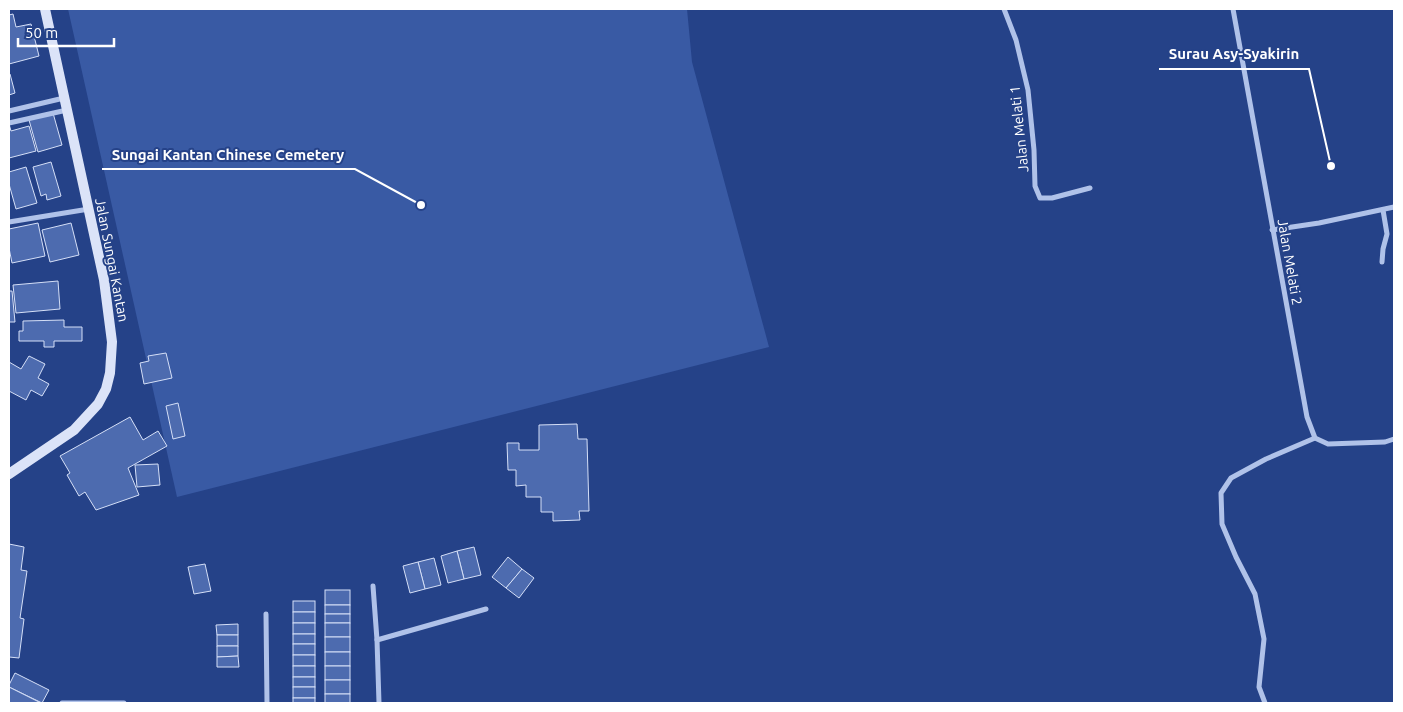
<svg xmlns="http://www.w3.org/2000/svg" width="1403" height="712" font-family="Ubuntu,sans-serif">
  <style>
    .green { fill: #395aa4 }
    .building { fill: #4d6baf; stroke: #d5dff7 }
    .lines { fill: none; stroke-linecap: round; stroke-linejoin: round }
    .street { stroke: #b0c2e9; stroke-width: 5 }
    .secondary { stroke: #dbe3f8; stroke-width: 10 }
    .labels { text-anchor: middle; stroke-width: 4; stroke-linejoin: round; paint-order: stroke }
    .street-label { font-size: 14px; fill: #fff; stroke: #254288 }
    .leader { fill: none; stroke: #fff; stroke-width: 2 }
    .callout-dot { fill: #fff; stroke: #254288; stroke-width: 2 }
    .callout-label { font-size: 15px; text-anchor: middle; font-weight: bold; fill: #fff; stroke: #254288; stroke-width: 4; stroke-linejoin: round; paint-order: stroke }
  </style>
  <rect width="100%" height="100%" fill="#254288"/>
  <path class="green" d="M 68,9 L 687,9 L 692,62 L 769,347 L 177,497 Z"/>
  <g class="building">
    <path d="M 13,14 L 16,27 L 31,24 L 39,56 L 9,64 L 9,15 Z"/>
    <path d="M 10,74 L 15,93 L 9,95 L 9,75 Z"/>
    <path d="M 53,113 L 62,145 L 38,152 L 29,120 Z"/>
    <path d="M 9,124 L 11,131 L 29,126 L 36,151 L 9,158 Z"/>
    <path d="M 51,162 L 61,196 L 47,200 L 46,194 L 41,196 L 33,167 Z"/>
    <path d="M 26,167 L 37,203 L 16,209 L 9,184 L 9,172 Z"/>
    <path d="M 38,223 L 45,256 L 12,263 L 9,248 L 9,229 Z"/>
    <path d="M 71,223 L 79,255 L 50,262 L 42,230 Z"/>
    <path d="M 58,281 L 60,309 L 16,313 L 13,285 Z"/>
    <path d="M 9,291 L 12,291 L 15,322 L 9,322 Z"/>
    <path d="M 64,320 L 64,327 L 82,327 L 82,341 L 54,341 L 54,347 L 44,347 L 44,341 L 19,341 L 19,331 L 23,331 L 23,321 Z"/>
    <path d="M 166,353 L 172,378 L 144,384 L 140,363 L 149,361 L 148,356 Z"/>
    <path d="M 29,356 L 45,364 L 38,378 L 49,384 L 42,396 L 31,390 L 26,400 L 9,391 L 9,362 L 21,369 Z"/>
    <path d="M 178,403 L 185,436 L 173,439 L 166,406 Z"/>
    <path d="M 130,417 L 143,440 L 158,431 L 167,446 L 128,468 L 139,495 L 96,510 L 85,492 L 79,496 L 67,475 L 70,473 L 60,456 Z"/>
    <path d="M 577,424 L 578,439 L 587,439 L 589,511 L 579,511 L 580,520 L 553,521 L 553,512 L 541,512 L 541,497 L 526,497 L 526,485 L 516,486 L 516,470 L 508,470 L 507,443 L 519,443 L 519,450 L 539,450 L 539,425 Z"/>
    <path d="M 158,464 L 160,485 L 137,487 L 135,465 Z"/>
    <path d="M 9,544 L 24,547 L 21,570 L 27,571 L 20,618 L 24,619 L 19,658 L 9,657 Z"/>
    <path d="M 474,547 L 481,575 L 464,579 L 457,551 Z"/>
    <path d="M 457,551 L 464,579 L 448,583 L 441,556 Z"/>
    <path d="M 508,557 L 522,569 L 506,588 L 492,577 Z"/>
    <path d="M 434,558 L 441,585 L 425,589 L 418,562 Z"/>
    <path d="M 418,562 L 425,589 L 410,593 L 403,566 Z"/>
    <path d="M 205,564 L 211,591 L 194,594 L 188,567 Z"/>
    <path d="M 522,569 L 534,578 L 519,598 L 506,588 Z"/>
    <rect x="325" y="590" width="25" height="15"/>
    <rect x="293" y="601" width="22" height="11"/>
    <rect x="325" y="605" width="25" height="9"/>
    <rect x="293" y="612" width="22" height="11"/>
    <rect x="325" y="614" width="25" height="9"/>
    <rect x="293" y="623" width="22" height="11"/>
    <rect x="325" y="623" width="25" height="14"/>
    <path d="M 238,624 L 238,635 L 217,635 L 216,625 Z"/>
    <rect x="293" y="634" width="22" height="10"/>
    <rect x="217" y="635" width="21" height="11"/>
    <rect x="325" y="637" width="25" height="15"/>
    <rect x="293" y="644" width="22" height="11"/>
    <path d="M 217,646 L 238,646 L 238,656 L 217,657 Z"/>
    <rect x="325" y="652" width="25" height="14"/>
    <rect x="293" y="655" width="22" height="11"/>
    <path d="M 238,656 L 239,667 L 217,667 L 217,657 Z"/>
    <rect x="293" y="666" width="22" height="11"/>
    <rect x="325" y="666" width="25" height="14"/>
    <path d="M 15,673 L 49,690 L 42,703 L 9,687 L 9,685 Z"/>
    <rect x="293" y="677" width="22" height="10"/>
    <rect x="325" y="680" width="25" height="14"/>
    <path d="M 9,687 L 41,703 L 9,703 Z"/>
    <rect x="293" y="687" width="22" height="11"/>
    <rect x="325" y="694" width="25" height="9"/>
    <rect x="293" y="698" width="22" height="5"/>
  </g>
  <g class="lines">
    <g class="street">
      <path d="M 1004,9 L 1016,40 L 1028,90 L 1034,150 L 1035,186 L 1040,198 L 1052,198 L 1090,188"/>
      <path d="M 1233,9 L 1307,417 L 1315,438 L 1328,444 L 1385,442 L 1394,439"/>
      <path d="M 9,111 L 64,98"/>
      <path d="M 9,123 L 67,110"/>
      <path d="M 9,222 L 89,209"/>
      <path d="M 1272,230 L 1319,223 L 1394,207"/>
      <path d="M 1382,262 L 1383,249 L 1387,234 L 1383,210"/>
      <path d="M 373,586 L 377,640 L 379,703"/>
      <path d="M 266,614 L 267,703"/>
      <path d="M 377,640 L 486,609"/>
      <path d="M 62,703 L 124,703"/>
      <path d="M 1265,703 L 1259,687 L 1264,639 L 1255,594 L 1236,557 L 1222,524 L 1221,493 L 1231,478 L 1266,459 L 1315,438"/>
    </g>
    <path class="secondary" d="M 9,474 L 74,430 L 98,404 L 106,389 L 110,373 L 112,342 L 104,280 L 45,9"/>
  </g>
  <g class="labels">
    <g class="street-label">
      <text transform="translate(1019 129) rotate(-96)" y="5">Jalan Melati 1</text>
      <text transform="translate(112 260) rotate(79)" y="5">Jalan Sungai Kantan</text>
      <text transform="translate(1290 262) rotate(80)" y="5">Jalan Melati 2</text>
    </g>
  </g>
  <path class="leader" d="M1331 166L1309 69H1159M421 205L355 169H102"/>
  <g class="callout-dot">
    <circle cx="1331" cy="166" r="5"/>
    <circle cx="421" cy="205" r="5"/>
  </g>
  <g class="callout-label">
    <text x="1234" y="59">Surau Asy-Syakirin</text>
    <text x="228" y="160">Sungai Kantan Chinese Cemetery</text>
  </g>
  <rect width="1403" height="712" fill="none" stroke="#ffffff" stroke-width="20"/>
  <path d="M18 38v8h96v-8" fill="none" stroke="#ffffff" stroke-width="2.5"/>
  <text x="25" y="38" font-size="15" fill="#ffffff" stroke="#254288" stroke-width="4" paint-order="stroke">50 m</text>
</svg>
